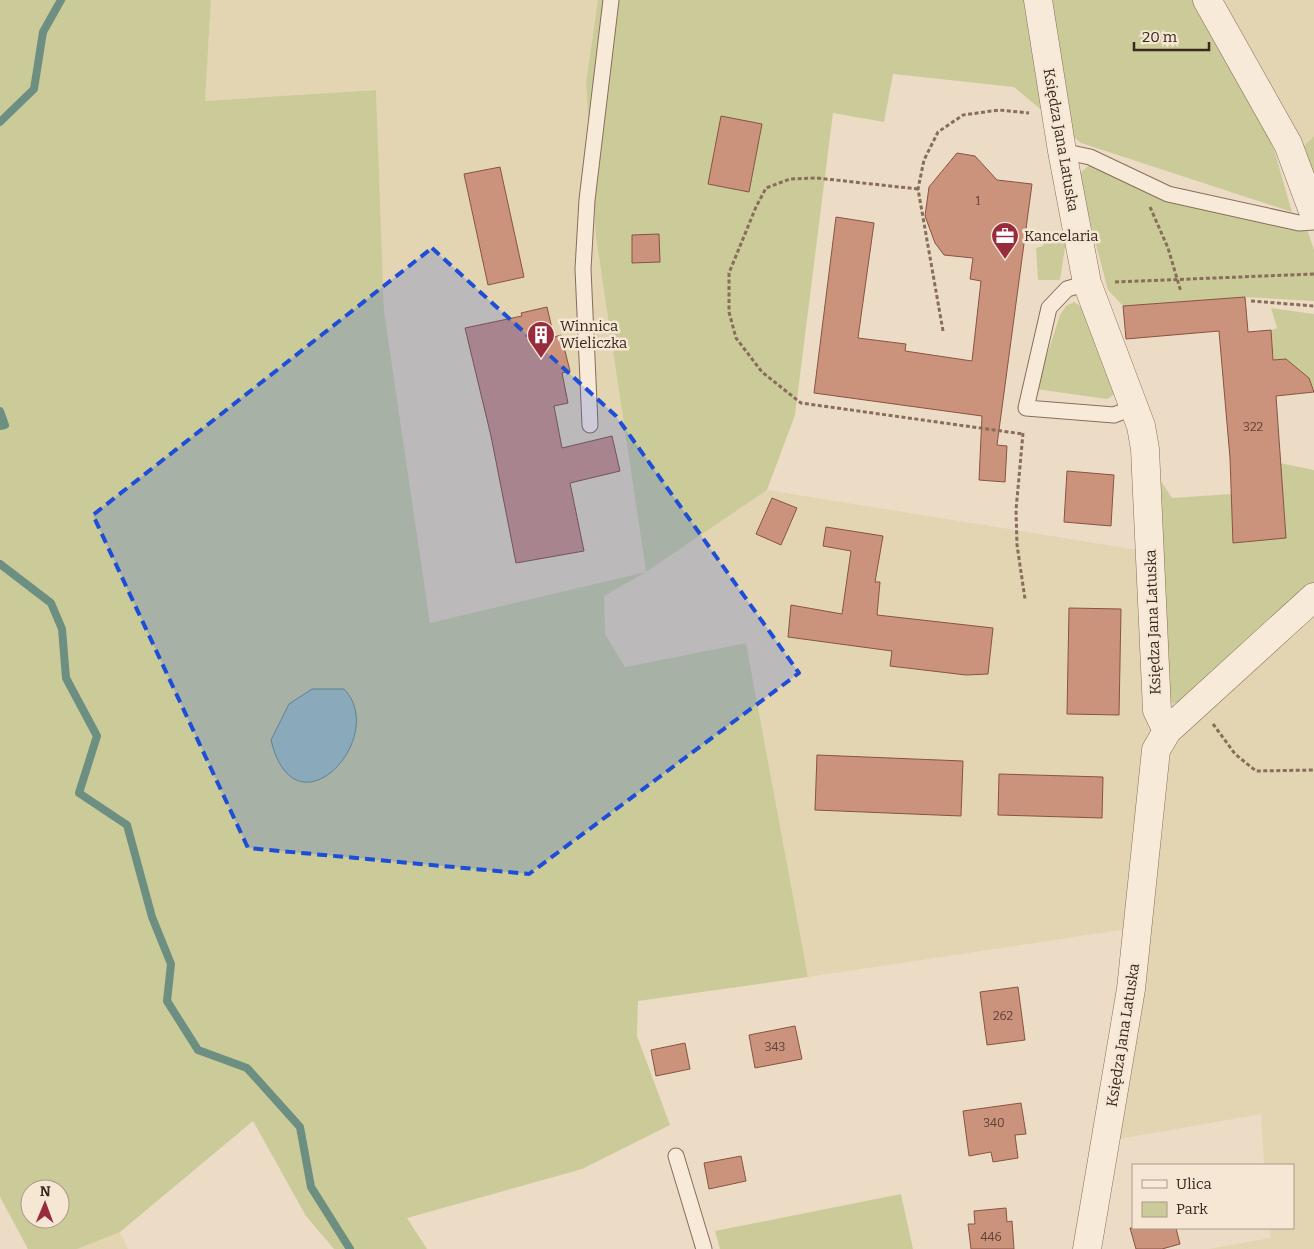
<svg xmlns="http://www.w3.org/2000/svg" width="1314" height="1249" font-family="Bitter,serif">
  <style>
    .farmland { fill: #e3d4b2 }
    .green { fill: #cbca99; fill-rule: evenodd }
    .water { fill: #a6c1b5; stroke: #6d8f82 }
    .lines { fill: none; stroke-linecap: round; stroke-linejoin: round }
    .stream { stroke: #6d8f82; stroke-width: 8 }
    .building { fill: #cb927c; stroke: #875442 }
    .service-casing { stroke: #886d5b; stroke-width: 17 }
    .minor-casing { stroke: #886d5b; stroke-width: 29 }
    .path { stroke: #886d5b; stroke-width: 3; stroke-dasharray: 4 2.5; stroke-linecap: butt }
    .service { stroke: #f8ead8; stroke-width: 15 }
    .minor { stroke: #f8ead8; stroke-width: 28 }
    .marked { fill: #1d4ed8; fill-opacity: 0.2; stroke: #1d4ed8; stroke-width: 4; stroke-dasharray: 10 6; stroke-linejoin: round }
    .labels { text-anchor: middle; stroke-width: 5; stroke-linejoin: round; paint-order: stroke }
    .number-label { font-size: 12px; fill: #5d4236 }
    .street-label { font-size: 15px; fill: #38281f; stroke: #f5e7d4 }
    .poi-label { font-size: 15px; fill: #38281f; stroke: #f5e7d4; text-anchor: start }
  </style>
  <rect width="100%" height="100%" fill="#eddcc5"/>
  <g class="farmland">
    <path d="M 211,0 L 598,0 L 586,83 L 596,237 L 646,572 L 767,490 L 1138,550 L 1145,716 L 1314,610 L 1314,1249 L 1209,1249 L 1270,1238 L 1270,1228 L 1293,1228 L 1293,1165 L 1264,1165 L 1261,1114 L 1097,1143 L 1127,929 L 808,977 L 746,643 L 625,667 L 605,634 L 604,596 L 644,573 L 430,623 L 384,311 L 376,90 L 205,101 Z"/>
    <path d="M 1194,0 L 1314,0 L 1314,136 L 1303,147 Z"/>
    <path d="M 120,1232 L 128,1249 L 75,1249 Z"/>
  </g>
  <g class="green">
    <path d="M 0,0 L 211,0 L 205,101 L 376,90 L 384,311 L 430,623 L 646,572 L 596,237 L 586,83 L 598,0 L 1194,0 L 1266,122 L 1292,212 L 1081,143 L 1014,87 L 893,74 L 884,122 L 833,113 L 795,415 L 767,490 L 646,572 L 604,596 L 605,634 L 625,667 L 746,643 L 808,977 L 638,1001 L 637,1036 L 670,1125 L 582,1169 L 407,1218 L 427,1249 L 334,1249 L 306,1216 L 253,1121 L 120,1232 L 77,1249 L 28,1249 L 0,1197 ZM 30,1189 L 60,1189 L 60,1219 L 30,1219 Z"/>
    <path d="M 1314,136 L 1314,174 L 1303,147 Z"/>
    <path d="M 1090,165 L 1307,229 L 1314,250 L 1314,301 L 1245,297 L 1123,306 L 1108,290 L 1079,180 L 1082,171 Z"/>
    <path d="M 1047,233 L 1066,241 L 1060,280 L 1038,280 L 1036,248 L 1043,246 Z"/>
    <path d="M 1074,302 L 1081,307 L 1115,394 L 1107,399 L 1036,389 L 1060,315 L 1066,306 Z"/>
    <path d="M 1271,308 L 1314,314 L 1314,390 L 1309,378 L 1286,359 L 1273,360 L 1271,330 L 1277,328 Z"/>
    <path d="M 1280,463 L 1314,470 L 1314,584 L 1184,702 L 1173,703 L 1168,700 L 1161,481 L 1172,498 L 1231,494 Z"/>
    <path d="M 901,1194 L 913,1249 L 720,1249 L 715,1231 Z"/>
  </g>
  <path class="water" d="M 312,689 L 344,689 C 390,737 295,840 271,740 L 289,704 Z"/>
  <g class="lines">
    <g class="stream">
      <path d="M 0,122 L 34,89 L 43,32 L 61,0"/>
      <path d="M 0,411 L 5,425 L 0,426"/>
      <path d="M 0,564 L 51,603 L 62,629 L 66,678 L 97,736 L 79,793 L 127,825 L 152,917 L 171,964 L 167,1001 L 198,1050 L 247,1068 L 300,1127 L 311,1187 L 350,1249"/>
    </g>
  </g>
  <g class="building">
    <path d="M 721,116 L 762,124 L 749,192 L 708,184 Z"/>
    <path d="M 957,153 L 975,156 L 997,180 L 1032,184 L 997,445 L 1007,446 L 1005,482 L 979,480 L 982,416 L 814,393 L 836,217 L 874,223 L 858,338 L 906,344 L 905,351 L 972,361 L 981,281 L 970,279 L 973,258 L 944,255 L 935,243 L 925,216 L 929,187 Z"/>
    <path d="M 500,167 L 524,277 L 488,285 L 464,174 Z"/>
    <path d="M 659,234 L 660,262 L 632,263 L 632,235 Z"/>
    <path d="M 1245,297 L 1248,332 L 1271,330 L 1273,360 L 1286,359 L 1309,378 L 1314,392 L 1276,396 L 1286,538 L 1233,543 L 1230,458 L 1219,331 L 1126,339 L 1123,306 Z"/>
    <path d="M 547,307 L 554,337 L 561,335 L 570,371 L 562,373 L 568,403 L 554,406 L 562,448 L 612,436 L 620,471 L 570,483 L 584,551 L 516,563 L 491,436 L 465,328 L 522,316 L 521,313 Z"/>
    <path d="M 1067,471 L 1114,475 L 1111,526 L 1064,522 Z"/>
    <path d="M 772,498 L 797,508 L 781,545 L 756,534 Z"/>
    <path d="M 826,527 L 883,536 L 875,582 L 880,582 L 877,615 L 993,628 L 988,674 L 966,675 L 890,666 L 892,651 L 788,637 L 791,605 L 842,614 L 851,551 L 823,546 Z"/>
    <path d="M 1069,608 L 1121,609 L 1119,715 L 1067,714 Z"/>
    <path d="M 817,755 L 963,761 L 961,816 L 815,810 Z"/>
    <path d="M 999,774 L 1103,777 L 1102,818 L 998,815 Z"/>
    <path d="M 1018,987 L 1025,1040 L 987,1045 L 980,992 Z"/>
    <path d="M 795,1026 L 802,1059 L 755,1068 L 749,1035 Z"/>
    <path d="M 685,1043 L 690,1069 L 656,1076 L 651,1050 Z"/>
    <path d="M 1021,1103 L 1026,1134 L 1015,1135 L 1018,1158 L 993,1162 L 991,1152 L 969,1156 L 963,1111 Z"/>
    <path d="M 741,1156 L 746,1181 L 709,1189 L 704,1163 Z"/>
    <path d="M 1006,1208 L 1007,1222 L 1012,1221 L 1014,1249 L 971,1249 L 968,1224 L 975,1224 L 974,1211 Z"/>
    <path d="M 1130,1228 L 1176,1228 L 1180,1244 L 1162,1249 L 1136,1249 Z"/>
  </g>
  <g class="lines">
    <defs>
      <g id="service">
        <path d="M 1062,151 L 1090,157 L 1168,194 L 1299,223 L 1314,222"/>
        <path d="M 1087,283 L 1067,289 L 1049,308 L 1026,408 L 1114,415 L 1132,408"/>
        <path d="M 590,425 L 583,269 L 587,200 L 611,0"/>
        <path d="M 676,1156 L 704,1249"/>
      </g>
      <g id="minor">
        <path d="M 1038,0 L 1062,151 L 1087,283 L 1141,426 L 1145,449 L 1157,710 L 1167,731"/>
        <path d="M 1207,0 L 1288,144 L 1314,214"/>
        <path d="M 1087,1249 L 1131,989 L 1156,750 L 1167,731 L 1314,597"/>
      </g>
    </defs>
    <use href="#service" class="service-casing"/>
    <use href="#minor" class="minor-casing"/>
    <g class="path">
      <path d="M 918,189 L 817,178 L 790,179 L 766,188 L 756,207 L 729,273 L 729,312 L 736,338 L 762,372 L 801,403 L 1023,434"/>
      <path d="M 1150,207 L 1168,248 L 1181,292"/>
      <path d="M 1115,282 L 1314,274"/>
      <path d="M 1251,301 L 1314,306"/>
      <path d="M 943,331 L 918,189 L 924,160 L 938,132 L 963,115 L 999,110 L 1029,113"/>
      <path d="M 1023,433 L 1016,510 L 1017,545 L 1025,599"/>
      <path d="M 1213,724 L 1235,754 L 1256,771 L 1314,770"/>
    </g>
    <use href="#service" class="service"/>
    <use href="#minor" class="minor"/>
  </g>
  <path class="marked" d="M 432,248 L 616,416 L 799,673 L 529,874 L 248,848 L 93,515 Z"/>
  <defs>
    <symbol id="office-pin" viewBox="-11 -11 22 30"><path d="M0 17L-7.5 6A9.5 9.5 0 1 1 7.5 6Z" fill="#962c3c" stroke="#f5e7d4"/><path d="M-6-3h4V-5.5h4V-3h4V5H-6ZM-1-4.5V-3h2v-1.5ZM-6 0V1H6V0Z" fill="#fff"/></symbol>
    <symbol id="building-pin" viewBox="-11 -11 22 30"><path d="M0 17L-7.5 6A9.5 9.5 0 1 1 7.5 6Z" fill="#962c3c" stroke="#f5e7d4"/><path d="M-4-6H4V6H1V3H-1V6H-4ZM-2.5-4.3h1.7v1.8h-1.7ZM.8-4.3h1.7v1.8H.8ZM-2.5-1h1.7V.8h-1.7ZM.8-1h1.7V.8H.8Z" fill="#fff"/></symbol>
  </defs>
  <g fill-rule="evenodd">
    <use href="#office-pin" x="989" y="220" width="32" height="43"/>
    <use href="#building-pin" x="525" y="319" width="32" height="43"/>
  </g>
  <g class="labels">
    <g class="number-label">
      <text x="978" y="205">1</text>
      <text x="1253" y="431">322</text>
      <text x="1003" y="1020">262</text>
      <text x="775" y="1051">343</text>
      <text x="994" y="1127">340</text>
      <text x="991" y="1241">446</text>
    </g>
    <g class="street-label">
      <text transform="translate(1061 140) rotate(80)" y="5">Księdza Jana Latuska</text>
      <text transform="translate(1153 622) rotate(-92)" y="5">Księdza Jana Latuska</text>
      <text transform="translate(1123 1035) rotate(-81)" y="5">Księdza Jana Latuska</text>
    </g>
    <g class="poi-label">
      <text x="1024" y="241">Kancelaria</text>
      <text x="560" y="331">Winnica<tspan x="560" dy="17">Wieliczka</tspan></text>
    </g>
  </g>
  <rect x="1132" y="1164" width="162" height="65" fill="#f5e7d4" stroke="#a99b8c"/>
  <rect x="1142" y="1180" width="25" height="8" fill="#f8ead8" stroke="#a99b8c"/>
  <text x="1176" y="1189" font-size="15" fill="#38281f">Ulica</text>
  <rect x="1142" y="1202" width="25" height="15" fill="#cbca99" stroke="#a99b8c"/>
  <text x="1176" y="1214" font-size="15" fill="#38281f">Park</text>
  <g transform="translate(45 1204) rotate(1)"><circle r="24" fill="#f5e7d4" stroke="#a99b8c"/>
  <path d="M0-4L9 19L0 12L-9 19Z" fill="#962c3c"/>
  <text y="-8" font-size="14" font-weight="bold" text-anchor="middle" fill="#38281f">N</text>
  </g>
  <path d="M1134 42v8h75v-8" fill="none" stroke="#38281f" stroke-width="2.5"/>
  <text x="1142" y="42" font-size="15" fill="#38281f" stroke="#f5e7d4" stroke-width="4" paint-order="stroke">20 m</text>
</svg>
